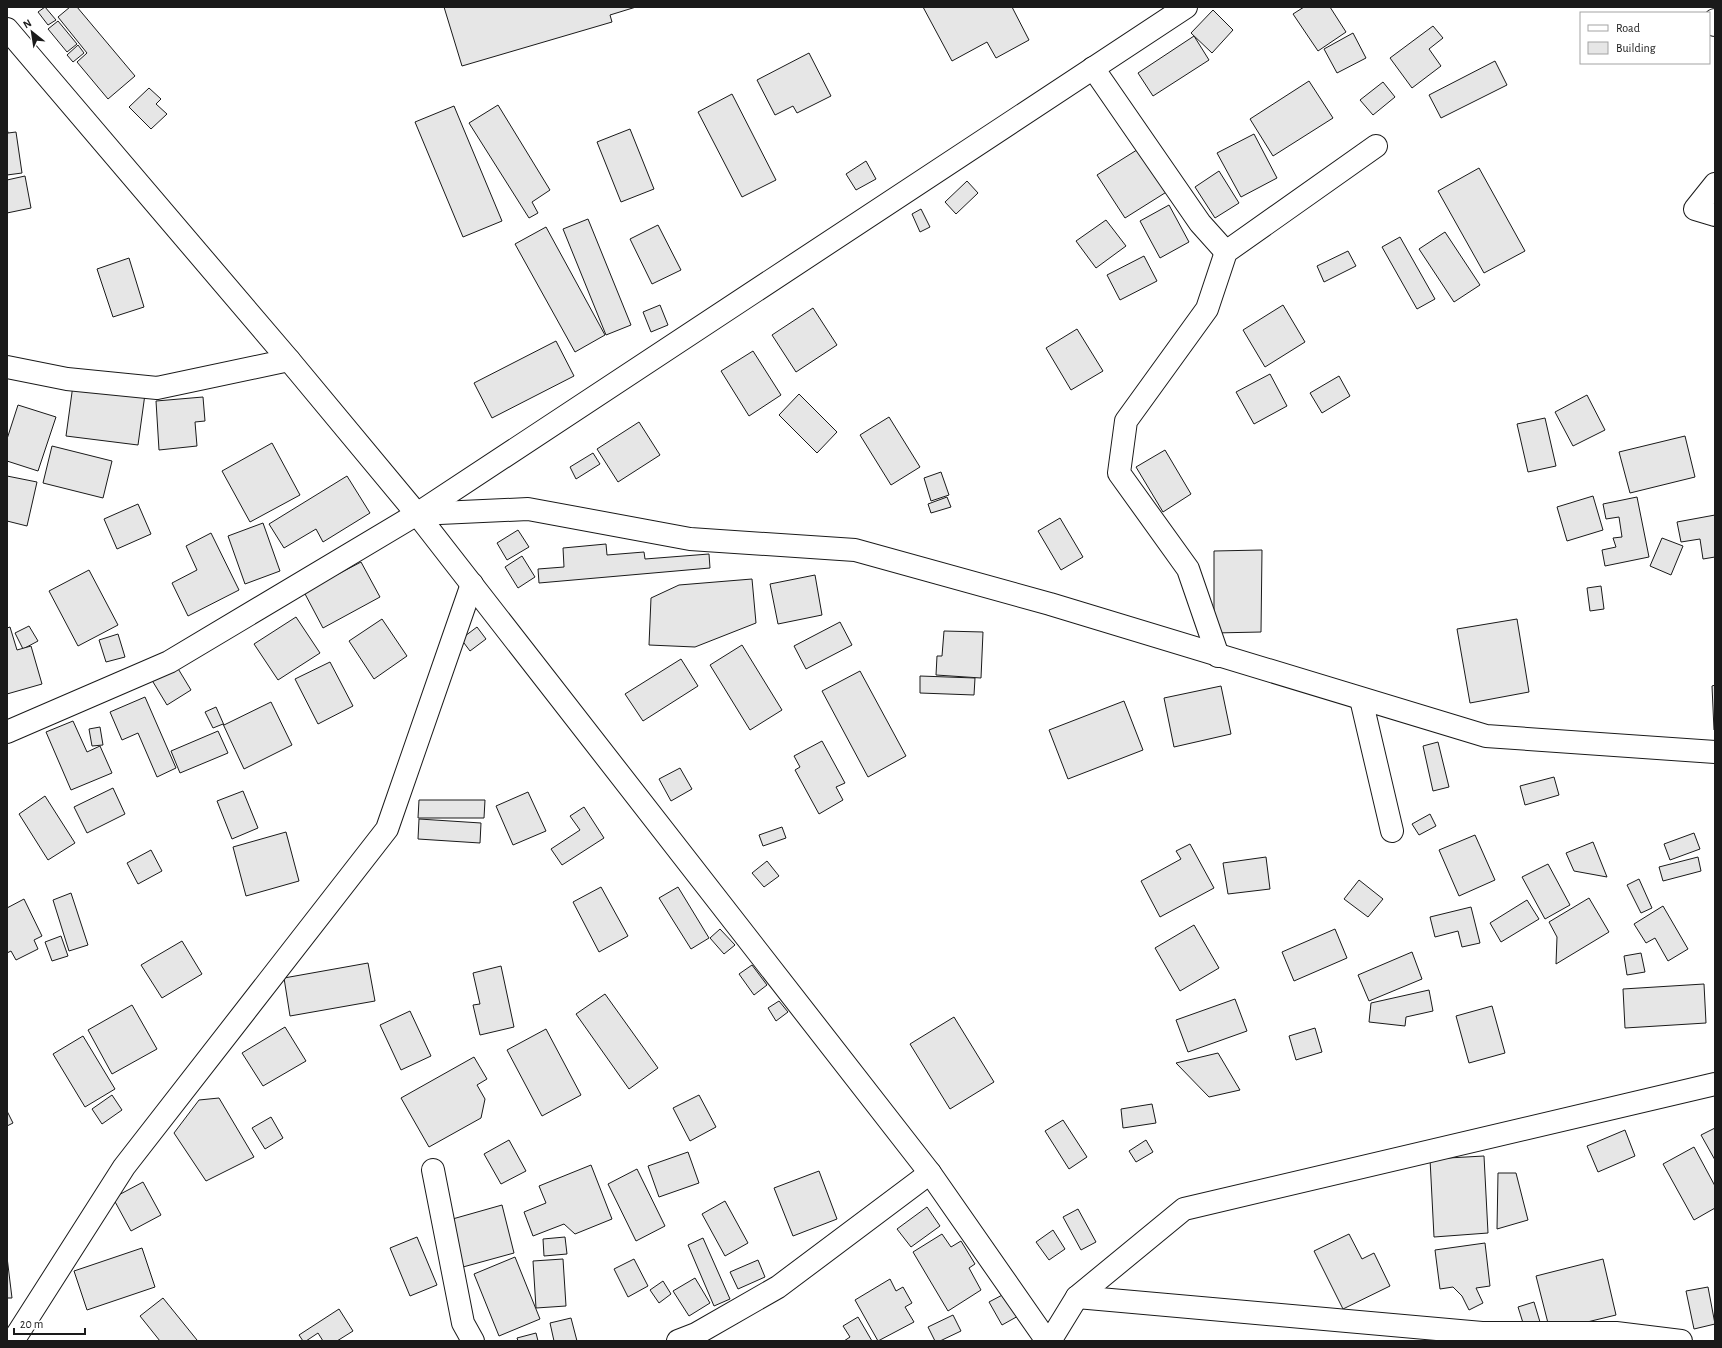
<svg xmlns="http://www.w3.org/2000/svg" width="1722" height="1348" font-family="'Alegreya Sans',sans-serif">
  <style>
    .building { fill: #e6e6e6; stroke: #1a1a1a }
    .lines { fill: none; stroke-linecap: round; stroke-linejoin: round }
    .minor-casing { stroke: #1a1a1a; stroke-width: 24 }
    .minor { stroke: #fff; stroke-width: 22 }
  </style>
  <rect width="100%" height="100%" fill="#fff"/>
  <g class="building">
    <path d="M 45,7 L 56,20 L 48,25 L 38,12 Z"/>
    <path d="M 70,7 L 77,7 L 135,76 L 108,99 L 77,62 L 87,53 L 58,17 Z"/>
    <path d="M 444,7 L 636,7 L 610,15 L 612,22 L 462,66 Z"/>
    <path d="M 923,7 L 1012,7 L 1029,40 L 996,58 L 987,42 L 952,61 Z"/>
    <path d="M 1304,7 L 1330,7 L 1346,32 L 1318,51 L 1293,14 Z"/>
    <path d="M 1213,10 L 1233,30 L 1212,53 L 1191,33 Z"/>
    <path d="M 58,21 L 77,44 L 67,52 L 48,29 Z"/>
    <path d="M 1433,26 L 1443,38 L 1429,49 L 1441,66 L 1412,88 L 1390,58 Z"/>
    <path d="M 1353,33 L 1366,58 L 1337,73 L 1324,49 Z"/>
    <path d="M 1194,36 L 1209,60 L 1153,96 L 1138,73 Z"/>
    <path d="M 78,45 L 84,53 L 73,62 L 67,55 Z"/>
    <path d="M 809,53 L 831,96 L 797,113 L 793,106 L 775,115 L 757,80 Z"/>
    <path d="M 1495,61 L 1507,85 L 1441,118 L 1429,95 Z"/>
    <path d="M 1309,81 L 1333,118 L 1273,156 L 1250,119 Z"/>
    <path d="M 1383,82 L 1395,97 L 1373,115 L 1360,100 Z"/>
    <path d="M 149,88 L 161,99 L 156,104 L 167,114 L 151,129 L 129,107 Z"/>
    <path d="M 732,94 L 776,180 L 742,197 L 698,112 Z"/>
    <path d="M 498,105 L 550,190 L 532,202 L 538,213 L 529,218 L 469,123 Z"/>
    <path d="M 454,106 L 502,221 L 463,237 L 415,122 Z"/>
    <path d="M 7,128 L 8,133 L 16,132 L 22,173 L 7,175 Z"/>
    <path d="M 630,129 L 654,189 L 621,202 L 597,142 Z"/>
    <path d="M 1254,134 L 1277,178 L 1241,197 L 1217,153 Z"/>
    <path d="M 1140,148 L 1168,191 L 1125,218 L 1097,175 Z"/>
    <path d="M 866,161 L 876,179 L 856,190 L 846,174 Z"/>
    <path d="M 1479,168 L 1525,251 L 1484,273 L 1438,191 Z"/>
    <path d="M 1219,171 L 1239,203 L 1215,218 L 1195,187 Z"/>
    <path d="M 25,176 L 31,208 L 7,213 L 7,180 Z"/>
    <path d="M 967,181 L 978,193 L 956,214 L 945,202 Z"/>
    <path d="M 1169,205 L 1189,242 L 1160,258 L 1140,221 Z"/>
    <path d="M 921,209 L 930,227 L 920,232 L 912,214 Z"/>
    <path d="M 588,219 L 631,325 L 606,335 L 563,229 Z"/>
    <path d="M 1106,220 L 1126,246 L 1096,268 L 1076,241 Z"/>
    <path d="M 658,225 L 681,270 L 652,284 L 630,239 Z"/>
    <path d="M 546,227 L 605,335 L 575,352 L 515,244 Z"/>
    <path d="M 1445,232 L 1480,285 L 1454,302 L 1419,249 Z"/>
    <path d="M 1400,237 L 1435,299 L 1417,309 L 1382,247 Z"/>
    <path d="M 1348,251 L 1356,266 L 1324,282 L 1317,266 Z"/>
    <path d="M 1144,256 L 1157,281 L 1120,300 L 1107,275 Z"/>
    <path d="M 129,258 L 144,307 L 113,317 L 97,269 Z"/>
    <path d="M 660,305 L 668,325 L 651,332 L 643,312 Z"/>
    <path d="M 1283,305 L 1305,342 L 1265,367 L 1243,330 Z"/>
    <path d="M 813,308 L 837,345 L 796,372 L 772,335 Z"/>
    <path d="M 1077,329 L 1103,371 L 1071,390 L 1046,348 Z"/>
    <path d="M 556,341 L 574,376 L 492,418 L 474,383 Z"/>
    <path d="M 753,351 L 781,395 L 749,416 L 721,371 Z"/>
    <path d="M 1270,374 L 1287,406 L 1254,424 L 1236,392 Z"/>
    <path d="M 1339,376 L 1350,396 L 1322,413 L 1310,393 Z"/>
    <path d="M 73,385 L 145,394 L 138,445 L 66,436 Z"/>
    <path d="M 799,394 L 837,432 L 817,453 L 779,415 Z"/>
    <path d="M 1587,395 L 1605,430 L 1573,446 L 1555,412 Z"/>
    <path d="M 203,397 L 205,421 L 195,422 L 197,446 L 159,450 L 156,401 Z"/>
    <path d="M 18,405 L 56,417 L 38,471 L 7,461 L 7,439 Z"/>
    <path d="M 889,417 L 920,467 L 891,485 L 860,435 Z"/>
    <path d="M 1545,418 L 1556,466 L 1528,472 L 1517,424 Z"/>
    <path d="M 639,422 L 660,455 L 618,482 L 597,449 Z"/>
    <path d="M 1685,436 L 1695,477 L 1630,493 L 1619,452 Z"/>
    <path d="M 272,443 L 300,495 L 250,522 L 222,471 Z"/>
    <path d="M 52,446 L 112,461 L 103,498 L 43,483 Z"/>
    <path d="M 1165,450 L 1191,494 L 1163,512 L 1136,467 Z"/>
    <path d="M 593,453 L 600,464 L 576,479 L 570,467 Z"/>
    <path d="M 941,472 L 949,495 L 931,501 L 924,478 Z"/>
    <path d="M 7,476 L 37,482 L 27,526 L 7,521 Z"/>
    <path d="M 347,476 L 370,513 L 323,542 L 316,529 L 284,548 L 269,524 Z"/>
    <path d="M 1593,496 L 1603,530 L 1567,541 L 1557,507 Z"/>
    <path d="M 947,497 L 951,507 L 931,513 L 928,504 Z"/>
    <path d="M 1637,497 L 1649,557 L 1605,566 L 1602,550 L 1616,547 L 1613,538 L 1622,537 L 1619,517 L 1606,519 L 1603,504 Z"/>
    <path d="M 138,504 L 151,534 L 117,549 L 104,519 Z"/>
    <path d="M 1715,515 L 1715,557 L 1703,559 L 1700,539 L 1681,542 L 1677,522 Z"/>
    <path d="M 1060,518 L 1083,557 L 1061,570 L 1038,531 Z"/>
    <path d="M 263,523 L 280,571 L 245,584 L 228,536 Z"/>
    <path d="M 518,530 L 529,547 L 507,560 L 497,543 Z"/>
    <path d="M 211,533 L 239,590 L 188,616 L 172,583 L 197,570 L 186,546 Z"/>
    <path d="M 1662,538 L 1683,546 L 1671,575 L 1650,566 Z"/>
    <path d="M 606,544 L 607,555 L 644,552 L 645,559 L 709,554 L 710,568 L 539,583 L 538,569 L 564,567 L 563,548 Z"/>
    <path d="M 1262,550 L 1261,632 L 1214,633 L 1214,551 Z"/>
    <path d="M 522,556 L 535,577 L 518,588 L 505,567 Z"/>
    <path d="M 361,562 L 380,597 L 323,628 L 304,592 Z"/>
    <path d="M 89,570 L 118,625 L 78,646 L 49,591 Z"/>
    <path d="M 815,575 L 822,615 L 778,624 L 770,584 Z"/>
    <path d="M 752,579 L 756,623 L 695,647 L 649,645 L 651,598 L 679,585 Z"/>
    <path d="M 1601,586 L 1604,609 L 1590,611 L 1587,588 Z"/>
    <path d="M 296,617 L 320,653 L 278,680 L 254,644 Z"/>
    <path d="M 382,619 L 407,656 L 374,679 L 349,641 Z"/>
    <path d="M 1517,619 L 1529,692 L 1470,703 L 1457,629 Z"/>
    <path d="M 840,622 L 852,645 L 806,669 L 794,646 Z"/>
    <path d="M 29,626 L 38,641 L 23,649 L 15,633 Z"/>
    <path d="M 10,627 L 17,650 L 31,646 L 42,684 L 7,694 L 7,628 Z"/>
    <path d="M 477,627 L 486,639 L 470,651 L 461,639 Z"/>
    <path d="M 944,631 L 983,632 L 981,678 L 936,675 L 937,656 L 942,656 Z"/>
    <path d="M 118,634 L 125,657 L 106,662 L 99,640 Z"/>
    <path d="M 742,645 L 782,710 L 750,730 L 710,665 Z"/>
    <path d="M 681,659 L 698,686 L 643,721 L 625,694 Z"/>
    <path d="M 174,662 L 191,690 L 167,705 L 150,677 Z"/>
    <path d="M 330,662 L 353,706 L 318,724 L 295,679 Z"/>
    <path d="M 860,671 L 906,756 L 868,777 L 822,691 Z"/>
    <path d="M 920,676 L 975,678 L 974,695 L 920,693 Z"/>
    <path d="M 1715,685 L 1715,730 L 1714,730 L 1712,686 Z"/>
    <path d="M 1221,686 L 1231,734 L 1174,747 L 1164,698 Z"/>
    <path d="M 145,697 L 176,768 L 157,777 L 138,733 L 122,740 L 110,712 Z"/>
    <path d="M 1124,701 L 1143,750 L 1068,779 L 1049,730 Z"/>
    <path d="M 271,702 L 292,745 L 244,769 L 223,724 L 213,728 L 205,712 L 216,707 L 224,725 Z"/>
    <path d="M 73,721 L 87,752 L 100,746 L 112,773 L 71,790 L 46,732 Z"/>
    <path d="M 100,727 L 103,745 L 92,746 L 89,729 Z"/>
    <path d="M 218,731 L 228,753 L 180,773 L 171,751 Z"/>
    <path d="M 822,741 L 845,783 L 836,787 L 843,800 L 819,814 L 795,770 L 800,767 L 794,756 Z"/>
    <path d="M 1438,742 L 1449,787 L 1433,791 L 1423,746 Z"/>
    <path d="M 680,768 L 692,789 L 671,801 L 659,779 Z"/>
    <path d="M 1554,777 L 1559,795 L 1525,805 L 1520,786 Z"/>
    <path d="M 113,788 L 125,814 L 87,833 L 74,807 Z"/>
    <path d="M 243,791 L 258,828 L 232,839 L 217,801 Z"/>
    <path d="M 528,792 L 546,831 L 513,845 L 496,806 Z"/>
    <path d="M 45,796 L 75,843 L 48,860 L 19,814 Z"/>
    <path d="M 419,800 L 485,800 L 484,818 L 418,818 Z"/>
    <path d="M 584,807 L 604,838 L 562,865 L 551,849 L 580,830 L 570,816 Z"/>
    <path d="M 1430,814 L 1436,826 L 1419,835 L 1412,824 Z"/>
    <path d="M 419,819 L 481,823 L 480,843 L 418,839 Z"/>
    <path d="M 782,827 L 786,838 L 763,846 L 759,835 Z"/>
    <path d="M 286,832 L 299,881 L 246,896 L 233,847 Z"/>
    <path d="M 1694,833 L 1700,849 L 1670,860 L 1664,844 Z"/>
    <path d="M 1475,835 L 1495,880 L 1459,896 L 1439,850 Z"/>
    <path d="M 1593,842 L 1607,877 L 1574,871 L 1566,853 Z"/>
    <path d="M 1190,844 L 1214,888 L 1160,917 L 1141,881 L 1181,859 L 1176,851 Z"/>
    <path d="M 151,850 L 162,871 L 138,884 L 127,863 Z"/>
    <path d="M 1266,857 L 1270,889 L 1228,894 L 1223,863 Z"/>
    <path d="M 1698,857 L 1701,871 L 1663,881 L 1659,867 Z"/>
    <path d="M 767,861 L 779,876 L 764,887 L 752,873 Z"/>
    <path d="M 1548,864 L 1570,905 L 1545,919 L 1522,877 Z"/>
    <path d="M 1639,879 L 1652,908 L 1641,913 L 1627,885 Z"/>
    <path d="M 1359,880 L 1383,899 L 1368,917 L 1344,899 Z"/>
    <path d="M 601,887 L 628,936 L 599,952 L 573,902 Z"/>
    <path d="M 678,887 L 709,938 L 691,949 L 659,898 Z"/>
    <path d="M 71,893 L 88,945 L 69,951 L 53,900 Z"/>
    <path d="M 1589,898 L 1609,932 L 1556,964 L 1557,937 L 1549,922 Z"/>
    <path d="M 24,899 L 42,936 L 34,940 L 38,949 L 16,960 L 11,951 L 7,953 L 7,908 Z"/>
    <path d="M 1527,900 L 1539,919 L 1501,942 L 1490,923 Z"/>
    <path d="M 1663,906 L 1688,949 L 1668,961 L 1655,938 L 1646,943 L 1634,924 Z"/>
    <path d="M 1471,907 L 1480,943 L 1462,947 L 1458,931 L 1435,937 L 1430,917 Z"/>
    <path d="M 1194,925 L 1219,968 L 1180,991 L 1155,948 Z"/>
    <path d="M 720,929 L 735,945 L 724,954 L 710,938 Z"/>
    <path d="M 1335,929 L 1347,958 L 1294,981 L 1282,952 Z"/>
    <path d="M 61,936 L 68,956 L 52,961 L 45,942 Z"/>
    <path d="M 182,941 L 202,974 L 162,998 L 141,965 Z"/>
    <path d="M 1412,952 L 1422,979 L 1369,1001 L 1358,975 Z"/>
    <path d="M 1641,953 L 1645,972 L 1627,975 L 1624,956 Z"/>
    <path d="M 368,963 L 375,1001 L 290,1016 L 284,978 Z"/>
    <path d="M 752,965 L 767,985 L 754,995 L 739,974 Z"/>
    <path d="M 501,966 L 514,1027 L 480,1035 L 473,1005 L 480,1004 L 473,973 Z"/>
    <path d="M 1704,984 L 1706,1023 L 1625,1028 L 1623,989 Z"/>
    <path d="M 1429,990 L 1433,1011 L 1406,1017 L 1405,1026 L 1369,1022 L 1371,1003 Z"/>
    <path d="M 605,994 L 658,1068 L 629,1089 L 576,1014 Z"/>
    <path d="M 1235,999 L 1247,1031 L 1188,1052 L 1176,1020 Z"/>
    <path d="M 779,1001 L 788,1012 L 776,1021 L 768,1008 Z"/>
    <path d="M 132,1005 L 157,1049 L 112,1074 L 88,1030 Z"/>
    <path d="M 1492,1006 L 1505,1053 L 1469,1063 L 1456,1016 Z"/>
    <path d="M 410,1011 L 431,1056 L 401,1070 L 380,1025 Z"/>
    <path d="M 954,1017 L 994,1082 L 950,1109 L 910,1044 Z"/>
    <path d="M 285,1027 L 306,1061 L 263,1086 L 242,1053 Z"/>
    <path d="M 1315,1028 L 1322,1052 L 1296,1060 L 1289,1036 Z"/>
    <path d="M 546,1029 L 581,1095 L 542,1116 L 507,1050 Z"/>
    <path d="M 83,1036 L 115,1089 L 85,1107 L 53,1054 Z"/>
    <path d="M 1218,1053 L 1240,1090 L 1209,1097 L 1176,1063 Z"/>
    <path d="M 474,1057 L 487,1079 L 477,1085 L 485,1099 L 481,1118 L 429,1147 L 401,1098 Z"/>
    <path d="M 112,1095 L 122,1110 L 102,1124 L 92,1109 Z"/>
    <path d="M 699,1095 L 716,1127 L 690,1141 L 673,1108 Z"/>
    <path d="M 219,1098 L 254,1157 L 206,1181 L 174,1133 L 199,1100 Z"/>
    <path d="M 1152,1104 L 1156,1123 L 1123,1128 L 1121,1109 Z"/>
    <path d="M 7,1111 L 13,1123 L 7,1126 Z"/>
    <path d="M 271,1117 L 283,1138 L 265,1149 L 252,1128 Z"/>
    <path d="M 1063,1120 L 1087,1157 L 1069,1169 L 1045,1131 Z"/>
    <path d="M 1715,1128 L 1715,1160 L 1701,1135 Z"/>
    <path d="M 1625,1130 L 1635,1156 L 1598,1172 L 1587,1146 Z"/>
    <path d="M 509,1140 L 526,1171 L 501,1184 L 484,1154 Z"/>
    <path d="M 1146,1140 L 1153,1152 L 1136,1162 L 1129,1151 Z"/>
    <path d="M 1694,1147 L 1715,1186 L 1715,1208 L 1694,1220 L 1663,1164 Z"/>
    <path d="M 688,1152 L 699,1183 L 659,1197 L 648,1166 Z"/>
    <path d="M 1484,1156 L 1488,1233 L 1434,1237 L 1430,1159 Z"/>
    <path d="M 591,1165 L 612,1219 L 575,1234 L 564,1224 L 533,1236 L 524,1212 L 546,1203 L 539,1186 Z"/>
    <path d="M 637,1169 L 665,1226 L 636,1241 L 608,1184 Z"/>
    <path d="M 819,1171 L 837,1219 L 793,1236 L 774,1188 Z"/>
    <path d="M 1498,1173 L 1516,1173 L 1528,1220 L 1497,1229 Z"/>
    <path d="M 143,1182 L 161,1215 L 131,1231 L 113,1198 Z"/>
    <path d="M 725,1201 L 748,1243 L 725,1256 L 702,1214 Z"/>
    <path d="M 502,1205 L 514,1253 L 463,1267 L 449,1220 Z"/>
    <path d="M 927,1207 L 940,1226 L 911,1247 L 897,1229 Z"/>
    <path d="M 1078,1209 L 1096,1242 L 1081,1250 L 1063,1217 Z"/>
    <path d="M 1053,1230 L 1065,1249 L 1049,1260 L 1036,1242 Z"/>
    <path d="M 942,1234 L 951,1247 L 961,1241 L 975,1264 L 969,1268 L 981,1290 L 948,1311 L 913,1252 Z"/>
    <path d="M 1349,1234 L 1362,1259 L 1374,1253 L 1390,1286 L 1343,1309 L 1314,1251 Z"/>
    <path d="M 417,1237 L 437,1285 L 410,1296 L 390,1248 Z"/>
    <path d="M 565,1237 L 567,1254 L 544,1256 L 543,1239 Z"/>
    <path d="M 703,1238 L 730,1299 L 714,1306 L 688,1245 Z"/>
    <path d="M 1485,1243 L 1490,1286 L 1476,1288 L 1483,1303 L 1469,1310 L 1462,1296 L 1453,1287 L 1440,1289 L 1435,1250 Z"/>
    <path d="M 142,1248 L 155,1287 L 87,1310 L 74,1271 Z"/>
    <path d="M 7,1257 L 12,1298 L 7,1298 Z"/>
    <path d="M 515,1257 L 540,1319 L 499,1336 L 474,1274 Z"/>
    <path d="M 563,1259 L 566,1306 L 536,1308 L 533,1261 Z"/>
    <path d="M 634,1259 L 648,1286 L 628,1297 L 614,1269 Z"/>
    <path d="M 1603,1259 L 1616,1315 L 1550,1331 L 1536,1276 Z"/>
    <path d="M 758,1260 L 765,1277 L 738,1289 L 730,1272 Z"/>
    <path d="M 695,1278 L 710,1303 L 689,1316 L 673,1291 Z"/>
    <path d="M 890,1279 L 896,1291 L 903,1287 L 912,1303 L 905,1307 L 914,1322 L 878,1341 L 855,1300 Z"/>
    <path d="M 663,1281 L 671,1294 L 659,1303 L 650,1290 Z"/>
    <path d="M 1708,1287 L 1715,1324 L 1694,1329 L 1686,1291 Z"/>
    <path d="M 1008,1292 L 1020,1315 L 1002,1325 L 989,1302 Z"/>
    <path d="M 163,1298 L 197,1340 L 196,1341 L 160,1341 L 140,1316 Z"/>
    <path d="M 1534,1302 L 1540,1322 L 1524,1326 L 1518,1307 Z"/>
    <path d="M 339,1309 L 353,1331 L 337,1341 L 323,1341 L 318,1333 L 306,1341 L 303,1341 L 299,1335 Z"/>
    <path d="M 953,1315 L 961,1331 L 940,1341 L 935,1341 L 928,1327 Z"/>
    <path d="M 858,1317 L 872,1341 L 844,1341 L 850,1337 L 843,1326 Z"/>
    <path d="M 571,1318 L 577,1341 L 554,1341 L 550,1323 Z"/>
    <path d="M 536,1333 L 538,1341 L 518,1341 L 517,1338 Z"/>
  </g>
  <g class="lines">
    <defs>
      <g id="minor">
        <path d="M 1715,20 L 1715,25"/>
        <path d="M 7,29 L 289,360 L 417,514 L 930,1173 L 1047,1341"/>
        <path d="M 1093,68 L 1200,223 L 1226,252"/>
        <path d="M 1715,184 L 1695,209 L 1715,215"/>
        <path d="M 7,367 L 67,379 L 157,388 L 289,360"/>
        <path d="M 418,514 L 528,509 L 690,539 L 855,550 L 1050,604 L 1486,736 L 1715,752"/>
        <path d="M 1218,656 L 1188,569 L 1119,473 L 1126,421 L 1207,309 L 1226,252 L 1376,146"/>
        <path d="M 1361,699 L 1392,831"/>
        <path d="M 7,732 L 169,662 L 417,514 L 1186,7"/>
        <path d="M 433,1170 L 463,1323 L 473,1341"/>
        <path d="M 1077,1297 L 1482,1333 L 1616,1333 L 1681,1341"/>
        <path d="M 13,1341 L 124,1167 L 387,829 L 472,584"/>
        <path d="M 678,1341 L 696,1334 L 778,1287 L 930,1173"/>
        <path d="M 1050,1341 L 1077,1297 L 1184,1209 L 1715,1084"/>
      </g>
    </defs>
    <use href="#minor" class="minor-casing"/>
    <use href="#minor" class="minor"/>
  </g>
  <rect width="1722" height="1348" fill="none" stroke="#1a1a1a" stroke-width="16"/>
  <rect x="1580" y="12" width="130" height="52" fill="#ffffff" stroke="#a3a3a3"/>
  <rect x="1588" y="25" width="20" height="6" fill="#ffffff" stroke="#a3a3a3"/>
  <text x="1616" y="32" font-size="12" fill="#1a1a1a">Road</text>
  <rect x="1588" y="42" width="20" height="12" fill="#e6e6e6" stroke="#a3a3a3"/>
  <text x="1616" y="52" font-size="12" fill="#1a1a1a">Building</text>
  <g transform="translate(32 32) rotate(330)" stroke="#ffffff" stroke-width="3" paint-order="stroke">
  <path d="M0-3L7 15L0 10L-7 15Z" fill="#1a1a1a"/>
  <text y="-6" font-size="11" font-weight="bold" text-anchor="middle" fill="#1a1a1a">N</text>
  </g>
  <path d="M14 1328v6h71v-6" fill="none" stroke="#1a1a1a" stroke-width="2"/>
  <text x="20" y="1328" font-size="12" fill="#1a1a1a" stroke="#ffffff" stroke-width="3" paint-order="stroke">20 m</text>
</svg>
